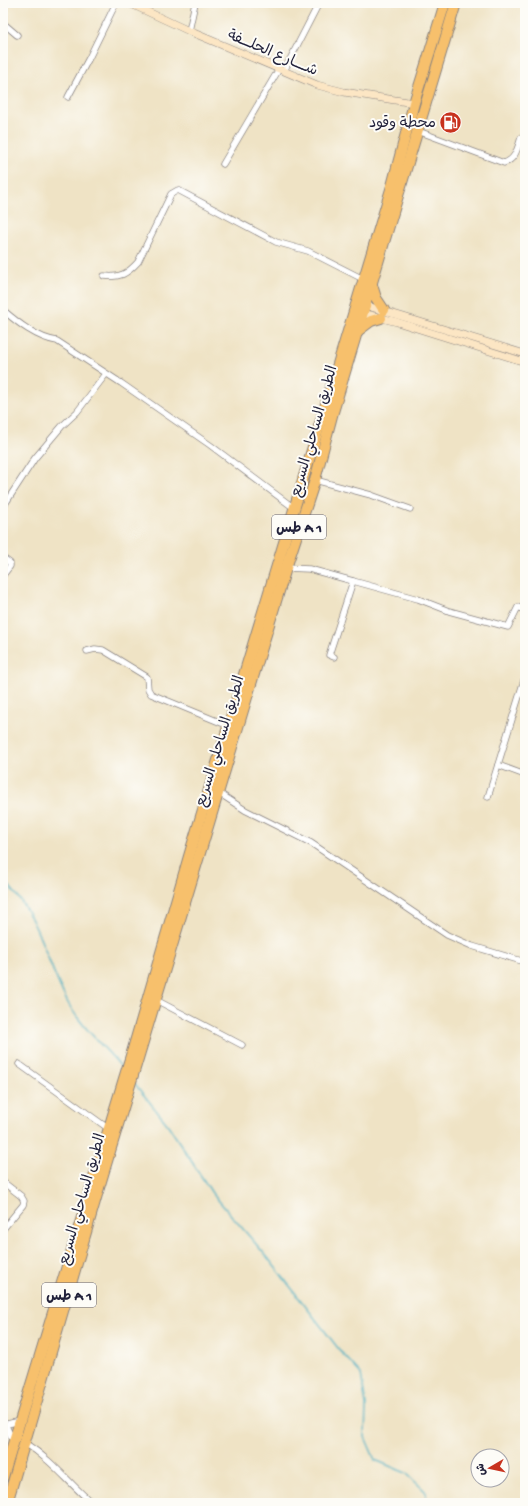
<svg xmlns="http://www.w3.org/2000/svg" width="528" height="1506" font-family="'Gochi Hand','Playpen Sans Arabic',sans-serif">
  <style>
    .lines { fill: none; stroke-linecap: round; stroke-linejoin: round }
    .stream { stroke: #3faabe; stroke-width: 1.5 }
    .street-casing { stroke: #888280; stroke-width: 7 }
    .secondary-casing { stroke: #888280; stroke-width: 8 }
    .highway-casing { stroke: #888280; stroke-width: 12 }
    .street { stroke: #fff; stroke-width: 5.5 }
    .secondary { stroke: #fce6c4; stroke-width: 7 }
    .highway { stroke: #f7c06c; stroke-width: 10 }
    .labels { text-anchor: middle; stroke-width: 4; stroke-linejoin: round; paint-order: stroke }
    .shield { fill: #fdfcf7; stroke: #646373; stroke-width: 1 }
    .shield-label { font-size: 14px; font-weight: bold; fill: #22223b }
    .street-label { font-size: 15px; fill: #22223b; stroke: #fdfcf7 }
    .poi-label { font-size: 15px; fill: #22223b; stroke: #fdfcf7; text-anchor: end }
  </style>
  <rect width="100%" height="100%" fill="#fdfcf7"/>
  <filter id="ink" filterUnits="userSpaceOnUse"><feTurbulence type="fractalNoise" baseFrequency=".025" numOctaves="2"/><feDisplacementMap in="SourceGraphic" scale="8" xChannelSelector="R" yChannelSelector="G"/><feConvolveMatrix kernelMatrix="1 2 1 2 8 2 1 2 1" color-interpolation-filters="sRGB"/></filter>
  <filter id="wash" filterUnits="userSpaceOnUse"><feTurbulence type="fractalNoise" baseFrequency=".012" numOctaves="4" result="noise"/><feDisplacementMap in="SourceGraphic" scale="16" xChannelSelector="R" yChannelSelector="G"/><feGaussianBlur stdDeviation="0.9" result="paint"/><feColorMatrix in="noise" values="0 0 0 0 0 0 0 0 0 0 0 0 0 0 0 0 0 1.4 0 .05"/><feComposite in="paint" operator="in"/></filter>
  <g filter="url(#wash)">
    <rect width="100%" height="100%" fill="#efe3c5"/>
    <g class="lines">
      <g class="stream">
        <path d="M 3,880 C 38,912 46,963 68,1003 C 82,1028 105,1047 123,1069"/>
        <path d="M 135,1084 L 168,1125 L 212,1193 L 268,1258 L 341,1352 L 361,1374 L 366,1405 L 365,1437 L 375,1460 L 406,1473 L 425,1491 L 427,1503"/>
      </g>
    </g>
  </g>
  <g filter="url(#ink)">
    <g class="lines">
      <defs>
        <g id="street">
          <path d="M 3,23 L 17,35"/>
          <path d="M 189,31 L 195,3"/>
          <path d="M 284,71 L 319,3"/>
          <path d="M 68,97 L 89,58 L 116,3"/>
          <path d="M 418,131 L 504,163 C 516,159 517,149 521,138"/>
          <path d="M 223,164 L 279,69"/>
          <path d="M 104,276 C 120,278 127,274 138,262 L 171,194 L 178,190 L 276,242 L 308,251 L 363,279"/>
          <path d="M 3,310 C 18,323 37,338 57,341 L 121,383 L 210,445 L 294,508"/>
          <path d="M 315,480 L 371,495 L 410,509"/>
          <path d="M 3,507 L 35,458 L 62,426 L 77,412 L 106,374"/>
          <path d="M 3,558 L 10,563 L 10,566 L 3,575"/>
          <path d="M 286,568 L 309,569 L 353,581 L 329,655 L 334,657"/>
          <path d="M 353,581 L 418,599 L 449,611 L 508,627 L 518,607 L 525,610"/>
          <path d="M 87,651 L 95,649 L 103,650 L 147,677 L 148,689 L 151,694 L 229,726"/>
          <path d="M 498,765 L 525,775"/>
          <path d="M 219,793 L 245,810 L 311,843 L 447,935 L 472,946 L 525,962"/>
          <path d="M 488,797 L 525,677"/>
          <path d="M 156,1000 L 242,1045"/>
          <path d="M 19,1064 L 109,1129"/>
          <path d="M 3,1182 L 21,1196 L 24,1201 L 23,1205 L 3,1229"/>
          <path d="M 3,1424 L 7,1428 L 13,1441"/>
          <path d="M 3,1425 L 20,1421"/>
          <path d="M 25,1443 C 53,1461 68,1482 92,1503"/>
        </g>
        <g id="secondary">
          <path d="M 129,3 L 189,31 L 317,85 L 344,92 L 414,103"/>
          <path d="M 361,304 L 525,354"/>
          <path d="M 358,312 L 397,322 L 525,362"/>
        </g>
        <g id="highway">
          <path d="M 372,285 L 376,298 L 384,310"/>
          <path d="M 359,330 L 371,321 L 381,318"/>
          <path d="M 3,1477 L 133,1049 L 192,846 L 355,308 L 392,186 L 414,103 L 445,3"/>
          <path d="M 7,1503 L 98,1191 L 286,568 L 315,480 L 333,412 L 456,3"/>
        </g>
      </defs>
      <use href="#street" class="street-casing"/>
      <use href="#secondary" class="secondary-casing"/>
      <use href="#highway" class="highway-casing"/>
      <use href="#street" class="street"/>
      <use href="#secondary" class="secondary"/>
      <use href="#highway" class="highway"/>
    </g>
  </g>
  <defs>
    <symbol id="fuel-disc" viewBox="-11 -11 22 22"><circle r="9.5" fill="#c8321e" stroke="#fdfcf7"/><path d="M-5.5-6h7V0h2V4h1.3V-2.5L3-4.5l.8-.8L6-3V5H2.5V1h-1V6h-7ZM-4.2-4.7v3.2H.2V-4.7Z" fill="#fff"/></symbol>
  </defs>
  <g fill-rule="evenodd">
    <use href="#fuel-disc" x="438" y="110" width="25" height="25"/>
  </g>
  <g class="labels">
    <g class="shield">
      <rect x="272" y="515" width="54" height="24" rx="3"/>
      <rect x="42" y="1283" width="54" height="24" rx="3"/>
    </g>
    <g class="shield-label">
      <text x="299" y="532">طس A 1</text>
      <text x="69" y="1300">طس A 1</text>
    </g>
    <g class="street-label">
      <text transform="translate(273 52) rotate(23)" y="5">شــــارع الحلـــفة</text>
      <text transform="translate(313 431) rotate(-74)" y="5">الطريق الساحلي السريع</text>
      <text transform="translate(219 741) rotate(-73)" y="5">الطريق الساحلي السريع</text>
      <text transform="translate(81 1199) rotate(-74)" y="5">الطريق الساحلي السريع</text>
    </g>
    <g class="poi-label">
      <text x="436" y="127">محطة وقود</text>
    </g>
  </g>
  <rect width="528" height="1506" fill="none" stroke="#fdfcf7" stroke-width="16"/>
  <g transform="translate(490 1468) rotate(261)"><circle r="19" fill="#fdfcf7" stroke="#a5a5ac"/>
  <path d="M0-3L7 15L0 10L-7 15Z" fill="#c8321e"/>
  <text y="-6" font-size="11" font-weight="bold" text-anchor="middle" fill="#22223b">ش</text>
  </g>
</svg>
